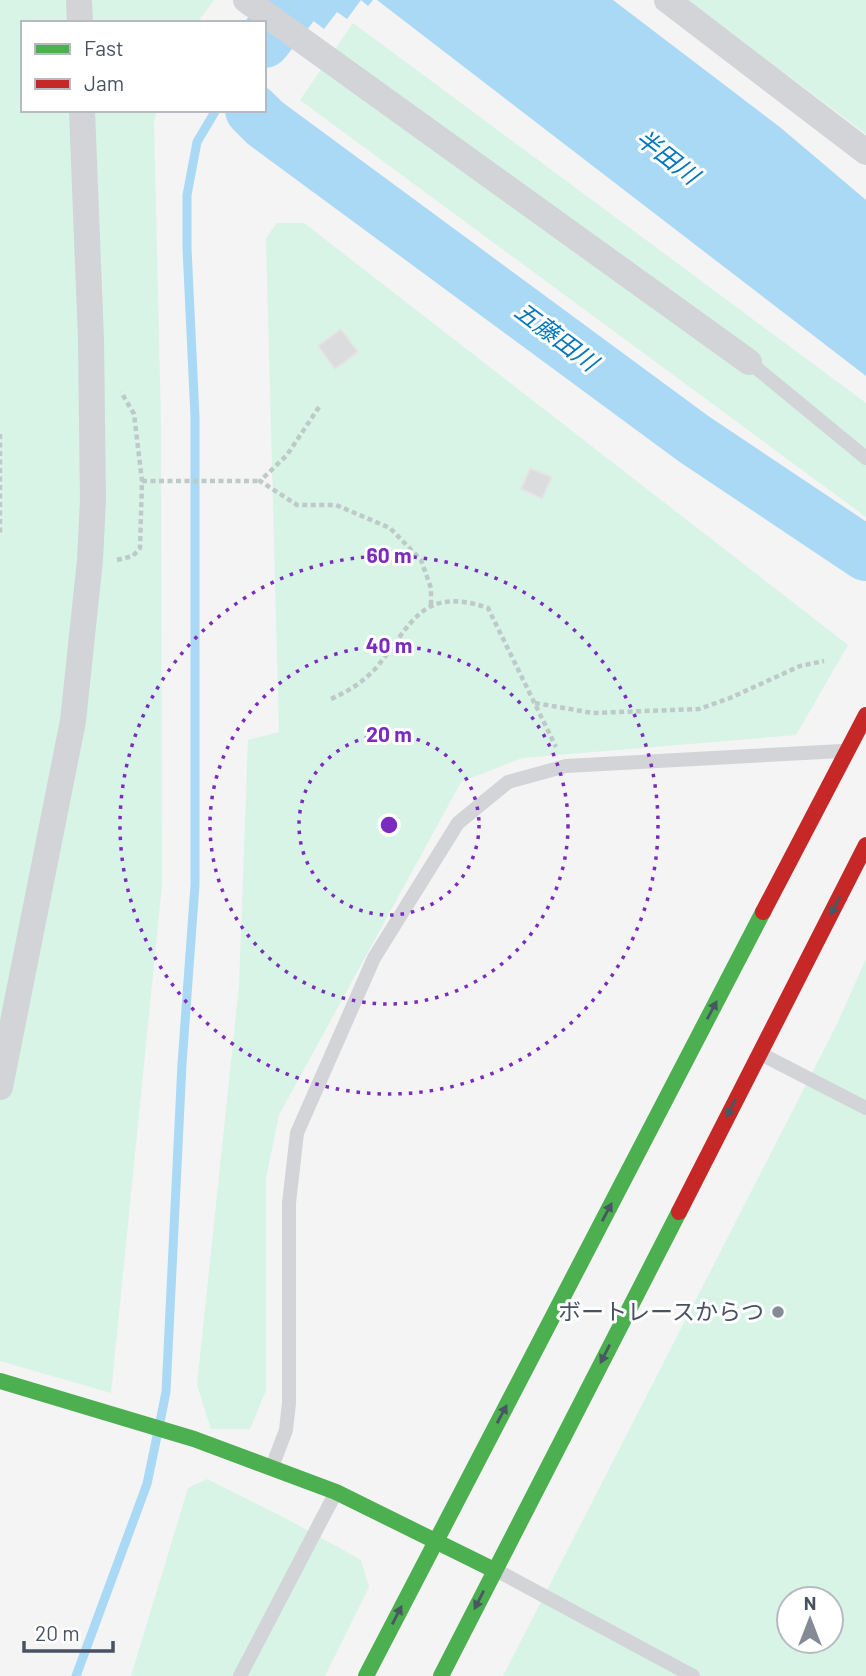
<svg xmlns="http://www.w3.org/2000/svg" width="866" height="1676" font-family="Barlow,'Noto Sans JP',sans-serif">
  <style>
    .green { fill: #d7f4e7; fill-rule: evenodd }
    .water { fill: #a9d9f5 }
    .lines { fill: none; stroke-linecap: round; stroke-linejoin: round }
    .stream { stroke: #a9d9f5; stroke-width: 9 }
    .river { stroke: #a9d9f5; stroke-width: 54 }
    .building { fill: #dbdcde; stroke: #e5e5e6; stroke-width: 2 }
    .path { stroke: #bdcac8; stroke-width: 4.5; stroke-dasharray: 5 3.5; stroke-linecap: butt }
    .lane { stroke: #d2d4d7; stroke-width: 14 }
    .street { stroke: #d2d4d7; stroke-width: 26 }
    .fast { stroke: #4caf50; stroke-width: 16 }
    .jam { stroke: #c62828; stroke-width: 16 }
    .oneway { fill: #485762 }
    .ring { fill: none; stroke: #7b2cbf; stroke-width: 3.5; stroke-dasharray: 3.5 7 }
    .poi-dot { fill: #848b96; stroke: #fff; stroke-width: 2.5 }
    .labels { text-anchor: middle; stroke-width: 6; stroke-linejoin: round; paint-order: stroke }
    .poi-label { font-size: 23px; fill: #485263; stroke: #fff; text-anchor: end }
    .water-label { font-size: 24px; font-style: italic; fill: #0077be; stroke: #fff }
    .centre { fill: #7b2cbf; stroke: #fff; stroke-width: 3.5 }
    .ring-label { font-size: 21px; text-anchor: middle; font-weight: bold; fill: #7b2cbf; stroke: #fff; stroke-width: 6; stroke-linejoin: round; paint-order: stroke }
  </style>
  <rect width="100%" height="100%" fill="#f4f4f4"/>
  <g class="green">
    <path d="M 0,0 L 214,0 L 197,23 L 23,23 L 23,110 L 157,110 L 154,121 L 161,424 L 162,885 L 111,1393 L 0,1361 Z"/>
    <path d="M 687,0 L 866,0 L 866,134 L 694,5 Z"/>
    <path d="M 353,23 L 866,403 L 866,517 L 300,100 Z"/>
    <path d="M 277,223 L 304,223 L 848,645 L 796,735 L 522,758 L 461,782 L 279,1115 L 266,1178 L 266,1390 L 250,1429 L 211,1429 L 197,1385 L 239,986 L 248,740 L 279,732 L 266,238 Z"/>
    <path d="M 866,959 L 866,1676 L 503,1676 L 837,1024 ZM 789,1599 L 831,1599 L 831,1641 L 789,1641 Z"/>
    <path d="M 207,1479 L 287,1519 L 361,1560 L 369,1587 L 325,1676 L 131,1676 L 188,1488 Z"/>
  </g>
  <g class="water">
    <path d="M 286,0 L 373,0 L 368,6 L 361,0 L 347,19 L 337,12 L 324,29 Z"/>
    <path d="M 377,0 L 613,0 L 781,128 L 866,200 L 866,376 Z"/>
  </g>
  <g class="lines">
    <g class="stream">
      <path d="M 160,1422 L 166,1392 L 182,1064 L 195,885 L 195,417 L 187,248 L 187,195 L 197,142 L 216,110"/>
      <path d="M 76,1676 L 147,1484 L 157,1436"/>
    </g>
    <g class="river">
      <path d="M 264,41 L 296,0"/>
      <path d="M 252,110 L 265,123 L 694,439 L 866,554"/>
    </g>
  </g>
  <g class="building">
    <path d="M 341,329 L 358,352 L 335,369 L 318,346 Z"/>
    <path d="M 530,468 L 552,477 L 542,499 L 521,489 Z"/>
  </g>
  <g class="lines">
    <g class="path">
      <path d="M 319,407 L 287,455 L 260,481 L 297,505 L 336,505 L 390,528 L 421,560 L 431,588 L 431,605"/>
      <path d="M 0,434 L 0,534"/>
      <path d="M 142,481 L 260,481"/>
      <path d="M 117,560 L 133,556 L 140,548 L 142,481 L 134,414 L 121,392"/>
      <path d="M 331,699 C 349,691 363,682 376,668 C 412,625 421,585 488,608 L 556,747"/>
      <path d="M 535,703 L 593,713 L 699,709 L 730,698 L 800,666 L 824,661"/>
    </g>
    <g class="lane">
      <path d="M 749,362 L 866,458"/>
      <path d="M 761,1054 L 866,1108"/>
      <path d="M 272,1467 L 286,1430 L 289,1403 L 289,1203 L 297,1133 L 374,958 L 458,823 L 508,782 L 566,766 L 842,751"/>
      <path d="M 496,1570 L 693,1676"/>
      <path d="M 240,1676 L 335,1494"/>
    </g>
    <g class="street">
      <path d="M 79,0 L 80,23"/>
      <path d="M 246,0 L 749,362"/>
      <path d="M 667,0 L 866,152"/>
      <path d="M 0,1087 L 73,721 L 90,560 L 93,500 L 91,340 L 82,110"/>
    </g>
    <g class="fast">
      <path d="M 0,1381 L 194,1439 L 336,1492 L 494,1570"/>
      <path d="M 366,1676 L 763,912"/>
      <path d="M 441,1676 L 679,1212"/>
    </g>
    <g class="jam">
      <path d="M 763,912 L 866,715"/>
      <path d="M 679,1212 L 866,845"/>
    </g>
  </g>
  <defs><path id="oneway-solid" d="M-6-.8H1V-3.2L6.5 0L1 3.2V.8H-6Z" transform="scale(1.75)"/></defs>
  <g class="oneway">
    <use href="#oneway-solid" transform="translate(835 906) rotate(117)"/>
    <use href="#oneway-solid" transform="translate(712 1010) rotate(-62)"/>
    <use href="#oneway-solid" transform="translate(731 1108) rotate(117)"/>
    <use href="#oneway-solid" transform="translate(607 1212) rotate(-62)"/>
    <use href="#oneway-solid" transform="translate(605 1354) rotate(117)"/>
    <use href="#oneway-solid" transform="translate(502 1414) rotate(-62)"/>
    <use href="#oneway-solid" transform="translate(479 1600) rotate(117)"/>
    <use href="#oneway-solid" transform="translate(397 1615) rotate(-63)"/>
  </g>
  <g class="ring">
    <circle cx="389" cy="825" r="90"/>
    <circle cx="389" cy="825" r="179"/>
    <circle cx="389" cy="825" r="269"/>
  </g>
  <circle class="poi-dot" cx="778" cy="1312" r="7"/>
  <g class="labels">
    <g class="poi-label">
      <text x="764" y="1320">ボートレースからつ</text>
    </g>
    <g class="water-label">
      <text transform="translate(667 157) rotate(38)" y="8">半田川</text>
      <text transform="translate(556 337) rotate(37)" y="8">五藤田川</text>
    </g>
  </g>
  <circle cx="389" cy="825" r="10" class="centre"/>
  <g class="ring-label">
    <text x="389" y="563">60 m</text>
    <text x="389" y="653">40 m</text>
    <text x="389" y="742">20 m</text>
  </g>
  <rect x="21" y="21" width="245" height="91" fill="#ffffff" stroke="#b6bac1" stroke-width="2"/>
  <rect x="35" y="44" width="35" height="10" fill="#4caf50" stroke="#b6bac1" stroke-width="2"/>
  <text x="84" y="56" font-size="21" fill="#485263">Fast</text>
  <rect x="35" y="79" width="35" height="10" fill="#c62828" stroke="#b6bac1" stroke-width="2"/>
  <text x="84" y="91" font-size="21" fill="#485263">Jam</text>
  <g transform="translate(810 1620)"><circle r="33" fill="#ffffff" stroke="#b6bac1" stroke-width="2"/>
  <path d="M0-5L12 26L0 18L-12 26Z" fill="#848b96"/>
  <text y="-10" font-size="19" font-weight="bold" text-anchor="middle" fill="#485263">N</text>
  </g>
  <path d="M24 1641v10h89v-10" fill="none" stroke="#485263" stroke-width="3.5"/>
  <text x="35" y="1641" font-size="21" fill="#485263" stroke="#ffffff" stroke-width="5" paint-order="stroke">20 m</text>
</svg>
